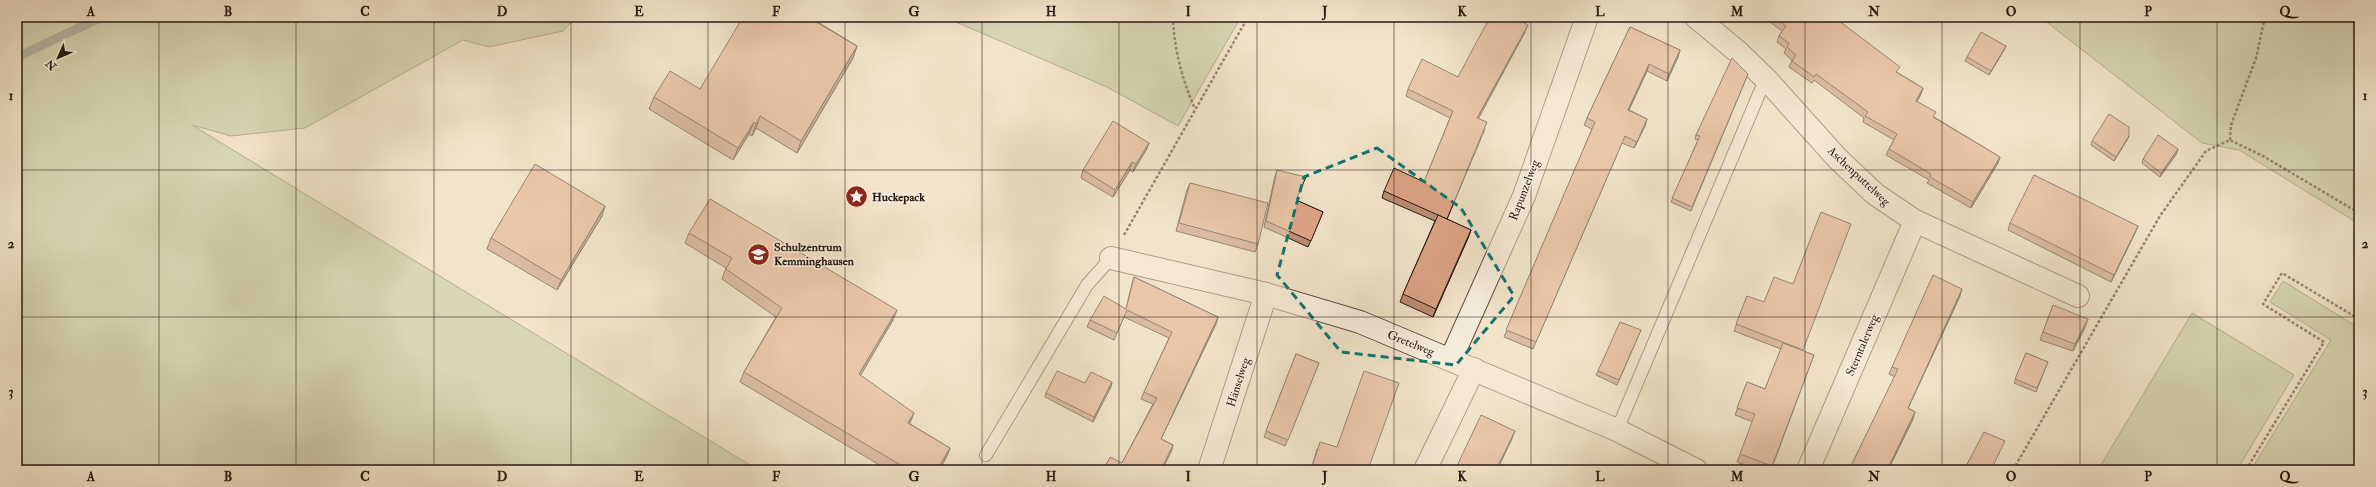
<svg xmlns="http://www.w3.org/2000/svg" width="2376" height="487" font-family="'IM FELL Double Pica',serif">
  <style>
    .green { fill: #b8c59a; stroke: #706f56 }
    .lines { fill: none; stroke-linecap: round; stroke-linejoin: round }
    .stream { stroke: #6e7b79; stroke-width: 9 }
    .service-casing { stroke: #5a4c40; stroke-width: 14 }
    .minor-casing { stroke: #5a4c40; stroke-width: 24 }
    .path { stroke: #281912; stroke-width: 2.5; stroke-dasharray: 3 2; stroke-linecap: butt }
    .service { stroke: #f7eddd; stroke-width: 12 }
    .minor { stroke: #f7eddd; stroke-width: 22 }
    .wall { fill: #be8d73; stroke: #281912 }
    .shaded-wall { fill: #9b735e; stroke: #281912 }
    .building { fill: #dda486; stroke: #281912 }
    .marked { fill: none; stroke: #0f766e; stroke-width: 3; stroke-dasharray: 8 5; stroke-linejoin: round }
    .grid { fill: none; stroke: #281912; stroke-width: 1; stroke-opacity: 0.55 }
    .labels { text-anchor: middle; stroke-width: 3; stroke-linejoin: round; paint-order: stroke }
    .street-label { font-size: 12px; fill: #281912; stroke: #f7eddd }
    .poi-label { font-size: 12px; font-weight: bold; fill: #281912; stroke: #f7eddd; text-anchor: start }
    .neatline { fill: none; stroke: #281912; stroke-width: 1.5 }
    .grid-label { font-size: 13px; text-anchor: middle; font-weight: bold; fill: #281912 }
  </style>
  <rect width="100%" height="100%" fill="#f2e4cb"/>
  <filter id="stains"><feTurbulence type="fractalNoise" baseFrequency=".005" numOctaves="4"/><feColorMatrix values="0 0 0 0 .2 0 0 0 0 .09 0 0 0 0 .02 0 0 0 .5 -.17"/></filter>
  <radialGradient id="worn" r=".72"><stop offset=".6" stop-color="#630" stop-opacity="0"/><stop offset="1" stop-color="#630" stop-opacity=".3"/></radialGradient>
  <g class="green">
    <path d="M 17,17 L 576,17 L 563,31 L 489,47 L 463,40 L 305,128 L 231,136 L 192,125 L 758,470 L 17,470 Z"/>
    <path d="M 955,17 L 1241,17 L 1178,126 L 1107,87 L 956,22 Z"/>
    <path d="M 2040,17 L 2359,17 L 2359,224 L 2239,150 L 2202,143 Z"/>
    <path d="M 2283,281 L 2359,328 L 2359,470 L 2251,470 L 2331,340 L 2270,302 Z"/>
    <path d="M 2192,313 L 2294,375 L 2237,470 L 2098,470 Z"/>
  </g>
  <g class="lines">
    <path class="stream" d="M 17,57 L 102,17"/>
    <defs>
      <g id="service">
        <path d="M 1617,430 L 1762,87 L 1768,81"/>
        <path d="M 986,455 L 1087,285 L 1111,258"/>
      </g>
      <g id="minor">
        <path d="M 1696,17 L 1738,52 L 1768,81 L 1837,158 L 1875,194 L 1915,221 L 2078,296"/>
        <path d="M 1111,258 L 1266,294 L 1360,322 L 1617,430 L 1696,470"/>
        <path d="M 1451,359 L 1524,196 L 1587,17"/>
        <path d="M 1209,470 L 1266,294"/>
        <path d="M 1425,470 L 1474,369"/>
        <path d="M 1808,470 L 1915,221"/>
      </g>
    </defs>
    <use href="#service" class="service-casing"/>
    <use href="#minor" class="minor-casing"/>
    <g class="path">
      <path d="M 1173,17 C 1174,49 1182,79 1195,109"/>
      <path d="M 2230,140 L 2231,125 L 2256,58 L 2265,17"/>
      <path d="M 1124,235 L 1248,17"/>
      <path d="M 2013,470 L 2160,216 L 2206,151 L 2230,140 L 2263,156 L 2359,213"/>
      <path d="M 2246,470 L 2324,342 L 2263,304 L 2282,273 L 2359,319"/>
    </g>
    <use href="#service" class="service"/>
    <use href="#minor" class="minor"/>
  </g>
  <g class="wall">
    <path d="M 819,17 L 818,22 L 857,46 L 853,58 L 797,153 L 756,128 L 752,136 L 749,134 L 733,160 L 649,109 L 654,97 L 700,89 Z"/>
    <path d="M 1763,17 L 1834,17 L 1898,73 L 1923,88 L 1921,94 L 1917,101 L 1934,117 L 2000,157 L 1998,163 L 1971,208 L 1927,183 L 1929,180 L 1886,155 L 1889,149 L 1894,140 L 1863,122 L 1864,118 L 1814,80 L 1812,83 L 1789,67 L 1792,60 L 1784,53 L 1786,49 L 1777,42 L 1779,36 L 1782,31 Z"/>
    <path d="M 1630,27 L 1680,50 L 1678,57 L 1667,81 L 1647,71 L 1629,110 L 1647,119 L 1645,126 L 1634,148 L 1622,143 L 1533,349 L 1504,337 L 1592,129 L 1584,125 L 1587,118 Z"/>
    <path d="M 1525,32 L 1478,118 L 1485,129 L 1447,219 L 1471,230 L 1468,238 L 1433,317 L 1400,302 L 1403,294 L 1435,221 L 1382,198 L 1384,191 L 1424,182 L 1450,118 L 1406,96 L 1408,89 L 1458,77 Z"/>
    <path d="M 2006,46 L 2004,50 L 1989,75 L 1965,61 L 1967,57 Z"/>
    <path d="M 1748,74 L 1691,211 L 1671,202 L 1698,140 L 1695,139 L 1696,135 Z"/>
    <path d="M 2127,140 L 2114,161 L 2091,145 L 2092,141 Z"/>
    <path d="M 1149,143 L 1146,150 L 1133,172 L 1130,170 L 1113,197 L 1081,178 L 1083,170 Z"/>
    <path d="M 2177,153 L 2160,177 L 2142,163 L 2143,159 Z"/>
    <path d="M 1277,170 L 1296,200 L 1323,212 L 1308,247 L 1264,227 L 1275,176 Z"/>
    <path d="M 1190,183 L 1258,244 L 1255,252 L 1176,231 L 1187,190 Z"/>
    <path d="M 602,216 L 557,290 L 487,249 L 491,238 Z"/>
    <path d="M 2010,223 L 2138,226 L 2135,233 L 2111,282 L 2008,230 Z"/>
    <path d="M 689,233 L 893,320 L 860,375 L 910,424 L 950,448 L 946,458 L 939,470 L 888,470 L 740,382 L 744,372 L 776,317 L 722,279 L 726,268 L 685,243 Z"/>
    <path d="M 1134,277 L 1218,317 L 1216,324 L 1161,439 L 1173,445 L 1171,452 L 1122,463 L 1153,404 L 1141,399 L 1144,392 L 1169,338 L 1124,317 L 1114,340 L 1087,327 L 1090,320 L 1126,309 L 1132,284 Z"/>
    <path d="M 1747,296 L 1803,351 L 1814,355 L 1771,470 L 1758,470 L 1737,462 L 1753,422 L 1735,415 L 1747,382 L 1765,389 L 1781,349 L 1734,331 Z"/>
    <path d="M 1960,296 L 1908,408 L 1915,412 L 1913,419 L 1888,470 L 1849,470 L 1895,377 L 1889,374 L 1892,367 Z"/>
    <path d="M 2053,305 L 2085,327 L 2073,351 L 2040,340 Z"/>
    <path d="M 1641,330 L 1617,385 L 1596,375 L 1598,371 Z"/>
    <path d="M 2026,353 L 2048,362 L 2036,392 L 2014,383 Z"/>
    <path d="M 1296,354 L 1319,363 L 1285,446 L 1264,437 Z"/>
    <path d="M 1112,382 L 1093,422 L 1045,397 L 1046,393 L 1085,383 Z"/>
    <path d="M 1317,449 L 1368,470 L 1311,470 Z"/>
  </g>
  <g class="shaded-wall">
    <path d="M 1528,25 L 1525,32 L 1475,125 L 1477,118 Z"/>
    <path d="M 857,46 L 853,58 L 797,153 L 801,141 Z"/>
    <path d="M 2006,46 L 2004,50 L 1989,75 L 1991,71 Z"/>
    <path d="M 1680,50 L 1678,57 L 1667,81 L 1669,74 Z"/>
    <path d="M 1649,64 L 1647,71 L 1625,117 L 1628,110 Z"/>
    <path d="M 1923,88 L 1921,94 L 1914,107 L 1916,101 Z"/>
    <path d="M 760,116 L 756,128 L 752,136 L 756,124 Z"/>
    <path d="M 1647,119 L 1645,126 L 1634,148 L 1637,142 Z"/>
    <path d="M 754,122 L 749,134 L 733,160 L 738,148 Z"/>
    <path d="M 2129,136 L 2127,140 L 2114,161 L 2116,157 Z"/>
    <path d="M 1149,143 L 1146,150 L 1133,172 L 1136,164 Z"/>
    <path d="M 2178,149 L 2177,153 L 2160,177 L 2161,173 Z"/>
    <path d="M 2000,157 L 1998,163 L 1971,208 L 1973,202 Z"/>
    <path d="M 1132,162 L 1130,170 L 1113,197 L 1115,190 Z"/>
    <path d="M 605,206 L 602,216 L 557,290 L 561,280 Z"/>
    <path d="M 2138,226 L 2135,233 L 2111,282 L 2114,275 Z"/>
    <path d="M 1471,230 L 1468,238 L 1433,317 L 1436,309 Z"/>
    <path d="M 1962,289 L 1960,296 L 1905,415 L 1908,408 Z"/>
    <path d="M 897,310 L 893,320 L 855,385 L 859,374 Z"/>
    <path d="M 1218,317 L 1216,324 L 1158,445 L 1161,439 Z"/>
    <path d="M 2088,319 L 2085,327 L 2073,351 L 2075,344 Z"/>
    <path d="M 1112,382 L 1111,387 L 1093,422 L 1094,417 Z"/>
    <path d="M 1915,412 L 1913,419 L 1888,470 L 1887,470 Z"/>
    <path d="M 914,413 L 910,423 L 905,433 L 908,423 Z"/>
    <path d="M 1515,431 L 1512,439 L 1497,470 L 1496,470 Z"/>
    <path d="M 1173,445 L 1171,452 L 1162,470 L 1161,470 Z"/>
    <path d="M 950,448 L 946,458 L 939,470 L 937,470 Z"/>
  </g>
  <g class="building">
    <path d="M 743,17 L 819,17 L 816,22 L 857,46 L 801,141 L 760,116 L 756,124 L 754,122 L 738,148 L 654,97 L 670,71 L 700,89 Z"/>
    <path d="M 1490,17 L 1514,17 L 1528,25 L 1477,118 L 1487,122 L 1447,219 L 1384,191 L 1394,168 L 1424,182 L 1453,111 L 1408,89 L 1422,59 L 1458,77 Z"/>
    <path d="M 1773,17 L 1834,17 L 1900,67 L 1896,72 L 1923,88 L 1916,101 L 1936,112 L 1933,117 L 2000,157 L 1973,202 L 1930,177 L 1931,174 L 1889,149 L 1897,134 L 1865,116 L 1868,112 L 1816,74 L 1814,77 L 1792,61 L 1796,55 L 1787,47 L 1789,43 L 1779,36 L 1786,26 Z"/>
    <path d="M 1630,27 L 1680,50 L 1669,74 L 1649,64 L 1628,110 L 1647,119 L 1637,142 L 1625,136 L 1536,342 L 1506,330 L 1595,122 L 1587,118 Z"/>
    <path d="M 1981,32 L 2006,46 L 1991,71 L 1967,57 Z"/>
    <path d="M 1732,58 L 1748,74 L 1692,207 L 1672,198 L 1700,136 L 1696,135 Z"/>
    <path d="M 2109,114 L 2129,127 L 2129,136 L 2116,157 L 2092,141 Z"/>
    <path d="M 1113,121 L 1149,143 L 1136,164 L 1132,162 L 1115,190 L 1083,170 Z"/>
    <path d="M 2158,135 L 2178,149 L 2161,173 L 2143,159 Z"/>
    <path d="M 535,164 L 605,206 L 561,280 L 491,238 Z"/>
    <path d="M 1277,170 L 1306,177 L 1296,200 L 1323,212 L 1311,241 L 1266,221 Z"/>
    <path d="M 2034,175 L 2138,226 L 2114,275 L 2010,223 Z"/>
    <path d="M 1190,183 L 1268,203 L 1258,244 L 1179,223 Z"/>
    <path d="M 710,199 L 897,310 L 859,374 L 914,413 L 908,423 L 950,448 L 937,470 L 909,470 L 744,372 L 782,308 L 726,269 L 732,258 L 689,233 Z"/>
    <path d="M 1821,212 L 1851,224 L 1803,350 L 1736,324 L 1747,296 L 1764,302 L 1774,277 L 1793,284 Z"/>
    <path d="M 1438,215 L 1471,230 L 1436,309 L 1403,294 Z"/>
    <path d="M 1933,275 L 1962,289 L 1908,408 L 1915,412 L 1887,470 L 1849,470 L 1898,369 L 1892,367 Z"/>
    <path d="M 1134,277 L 1218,317 L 1161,439 L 1173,445 L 1161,470 L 1103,470 L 1110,457 L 1122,463 L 1157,398 L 1144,392 L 1172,332 L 1127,310 L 1117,333 L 1090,320 L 1104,296 L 1126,309 Z"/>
    <path d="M 2053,305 L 2088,319 L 2075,344 L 2043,332 Z"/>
    <path d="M 1620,322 L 1641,330 L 1619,380 L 1598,371 Z"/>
    <path d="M 1783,343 L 1814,355 L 1772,466 L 1740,454 L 1755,414 L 1737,408 L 1747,382 L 1765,389 Z"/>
    <path d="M 2026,353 L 2048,362 L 2037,388 L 2015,379 Z"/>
    <path d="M 1296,354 L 1319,363 L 1288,440 L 1266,431 Z"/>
    <path d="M 1057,371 L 1085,383 L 1091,372 L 1112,382 L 1094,417 L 1046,393 Z"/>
    <path d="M 1364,371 L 1399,383 L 1368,470 L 1321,470 L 1312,467 L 1320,442 L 1337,447 Z"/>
    <path d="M 1481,415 L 1515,431 L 1496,470 L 1455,470 Z"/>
    <path d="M 1984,432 L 2005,441 L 1991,470 L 1964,470 Z"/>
  </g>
  <path d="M0 0H2376V487H0ZM 1377,148 L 1461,208 L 1514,296 L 1456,365 L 1341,352 L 1277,275 L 1304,177 Z" fill="#f2e4cb" fill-opacity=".55" fill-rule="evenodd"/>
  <path class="marked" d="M 1377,148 L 1461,208 L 1514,296 L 1456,365 L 1341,352 L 1277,275 L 1304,177 Z"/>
  <path class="grid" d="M 159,17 L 159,470M 296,17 L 296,470M 434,17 L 434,470M 571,17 L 571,470M 708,17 L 708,470M 845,17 L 845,470M 982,17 L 982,470M 1119,17 L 1119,470M 1257,17 L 1257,470M 1394,17 L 1394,470M 1531,17 L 1531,470M 1668,17 L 1668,470M 1805,17 L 1805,470M 1942,17 L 1942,470M 2080,17 L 2080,470M 2217,17 L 2217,470M 17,170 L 2359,170M 17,317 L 2359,317"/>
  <defs>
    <symbol id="sight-disc" viewBox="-11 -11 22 22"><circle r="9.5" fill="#8f2418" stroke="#f7eddd"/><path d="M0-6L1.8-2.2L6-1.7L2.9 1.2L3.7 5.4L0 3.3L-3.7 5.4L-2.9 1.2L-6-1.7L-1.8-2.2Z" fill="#fff"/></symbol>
    <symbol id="school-disc" viewBox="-11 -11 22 22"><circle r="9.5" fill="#8f2418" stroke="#f7eddd"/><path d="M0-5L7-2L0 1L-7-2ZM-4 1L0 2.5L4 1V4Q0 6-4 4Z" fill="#fff"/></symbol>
  </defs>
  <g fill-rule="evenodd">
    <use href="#sight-disc" x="844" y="184" width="25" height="25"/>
    <use href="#school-disc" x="746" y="242" width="25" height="25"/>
  </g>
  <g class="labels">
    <g class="street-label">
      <text transform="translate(1859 176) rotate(43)" y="4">Aschenputtelweg</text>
      <text transform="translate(1524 190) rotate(-69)" y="4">Rapunzelweg</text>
      <text transform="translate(1411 343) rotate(22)" y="4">Gretelweg</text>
      <text transform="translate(1862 345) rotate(-67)" y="4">Sterntalerweg</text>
      <text transform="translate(1238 382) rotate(-72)" y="4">Hänselweg</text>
    </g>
    <g class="poi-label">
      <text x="872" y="201">Huckepack</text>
      <text x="774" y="251">Schulzentrum<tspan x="774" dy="14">Kemminghausen</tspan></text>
    </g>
  </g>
  <rect width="2376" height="487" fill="none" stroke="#f2e4cb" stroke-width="44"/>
  <g transform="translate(58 58) rotate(225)" stroke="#f7eddd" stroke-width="3" paint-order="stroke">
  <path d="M0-3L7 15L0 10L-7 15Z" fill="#281912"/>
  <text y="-6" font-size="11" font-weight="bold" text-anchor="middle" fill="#281912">N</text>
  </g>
  <rect x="22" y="22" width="2332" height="443" class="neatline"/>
  <g class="grid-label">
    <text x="91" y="16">A</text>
    <text x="228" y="16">B</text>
    <text x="365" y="16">C</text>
    <text x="502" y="16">D</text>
    <text x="639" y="16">E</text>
    <text x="776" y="16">F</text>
    <text x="914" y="16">G</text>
    <text x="1051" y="16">H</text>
    <text x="1188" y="16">I</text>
    <text x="1325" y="16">J</text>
    <text x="1462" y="16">K</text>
    <text x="1600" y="16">L</text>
    <text x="1737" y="16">M</text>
    <text x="1874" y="16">N</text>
    <text x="2011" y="16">O</text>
    <text x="2148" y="16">P</text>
    <text x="2285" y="16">Q</text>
    <text x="11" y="100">1</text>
    <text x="2365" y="100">1</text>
    <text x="11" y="248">2</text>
    <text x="2365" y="248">2</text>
    <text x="11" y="396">3</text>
    <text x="2365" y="396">3</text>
    <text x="91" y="481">A</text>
    <text x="228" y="481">B</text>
    <text x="365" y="481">C</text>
    <text x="502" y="481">D</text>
    <text x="639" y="481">E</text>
    <text x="776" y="481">F</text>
    <text x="914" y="481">G</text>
    <text x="1051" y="481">H</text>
    <text x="1188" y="481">I</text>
    <text x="1325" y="481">J</text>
    <text x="1462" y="481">K</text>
    <text x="1600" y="481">L</text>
    <text x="1737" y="481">M</text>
    <text x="1874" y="481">N</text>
    <text x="2011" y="481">O</text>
    <text x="2148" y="481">P</text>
    <text x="2285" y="481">Q</text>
  </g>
  <rect width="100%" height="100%" filter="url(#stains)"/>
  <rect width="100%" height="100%" fill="url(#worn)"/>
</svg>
